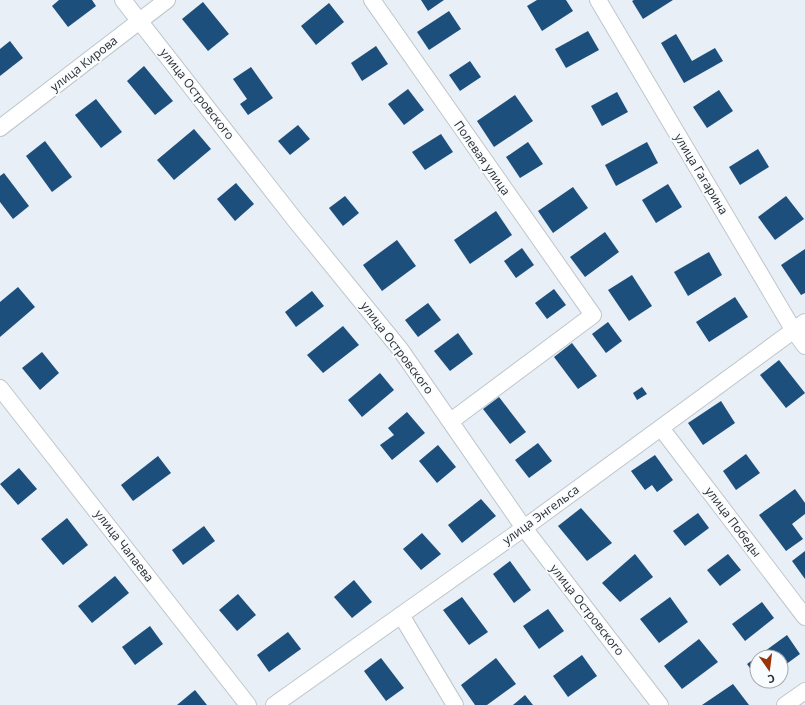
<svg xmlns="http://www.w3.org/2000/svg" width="805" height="705" font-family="'Open Sans',sans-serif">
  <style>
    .building { fill: #1d4f7d }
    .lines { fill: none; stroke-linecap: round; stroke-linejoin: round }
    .minor-casing { stroke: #bfc6cc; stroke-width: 18 }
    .minor { stroke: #fff; stroke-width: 16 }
    .labels { text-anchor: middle; stroke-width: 4; stroke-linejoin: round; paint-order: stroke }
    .street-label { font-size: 12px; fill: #292c2e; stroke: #f9fcff }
  </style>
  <rect width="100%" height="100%" fill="#e8eff6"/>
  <g class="building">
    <path d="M 59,0 L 92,0 L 96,6 L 68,27 L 52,6 Z"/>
    <path d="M 421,0 L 444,0 L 428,11 Z"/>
    <path d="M 537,0 L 566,0 L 573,11 L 542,31 L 527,6 Z"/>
    <path d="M 634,0 L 673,0 L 643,19 L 632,1 Z"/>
    <path d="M 203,2 L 229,34 L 208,51 L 182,19 Z"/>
    <path d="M 329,3 L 344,22 L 316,45 L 301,26 Z"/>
    <path d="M 449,11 L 461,29 L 429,50 L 417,32 Z"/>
    <path d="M 588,31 L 599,50 L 566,68 L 555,49 Z"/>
    <path d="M 676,34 L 692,61 L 715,48 L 723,61 L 684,83 L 661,43 Z"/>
    <path d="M 10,41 L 23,58 L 0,76 L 0,49 Z"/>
    <path d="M 376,46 L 388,64 L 362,81 L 351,63 Z"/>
    <path d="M 470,61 L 481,77 L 460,91 L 449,75 Z"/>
    <path d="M 144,66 L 173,101 L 155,115 L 127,81 Z"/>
    <path d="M 251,67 L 273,98 L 248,115 L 240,104 L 247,99 L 233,79 Z"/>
    <path d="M 408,89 L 424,110 L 404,125 L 388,104 Z"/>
    <path d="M 719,90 L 733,111 L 707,128 L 693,107 Z"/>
    <path d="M 617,92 L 628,112 L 602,126 L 591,106 Z"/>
    <path d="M 515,95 L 533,121 L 494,147 L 477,121 Z"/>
    <path d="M 96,99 L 122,132 L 101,148 L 75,115 Z"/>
    <path d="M 298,125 L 310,139 L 290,155 L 278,141 Z"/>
    <path d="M 194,129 L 211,149 L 174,180 L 157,160 Z"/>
    <path d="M 441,134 L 453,152 L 425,170 L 412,152 Z"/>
    <path d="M 45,141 L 72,177 L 52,192 L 26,156 Z"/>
    <path d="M 528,142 L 543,164 L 520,178 L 506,157 Z"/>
    <path d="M 647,142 L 658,163 L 616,186 L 605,165 Z"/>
    <path d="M 758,149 L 769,167 L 740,185 L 729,167 Z"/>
    <path d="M 4,173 L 29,206 L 13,219 L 0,202 L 0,176 Z"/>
    <path d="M 236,183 L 254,204 L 235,221 L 217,199 Z"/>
    <path d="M 668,184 L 682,207 L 656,223 L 642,200 Z"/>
    <path d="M 573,187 L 588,208 L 553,233 L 538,211 Z"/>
    <path d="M 345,196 L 359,213 L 343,226 L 329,208 Z"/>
    <path d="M 786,196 L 804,219 L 775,240 L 758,217 Z"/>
    <path d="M 496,211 L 512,235 L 470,264 L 454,240 Z"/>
    <path d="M 605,232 L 619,252 L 585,277 L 570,257 Z"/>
    <path d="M 397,240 L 416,266 L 382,291 L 363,265 Z"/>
    <path d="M 522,248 L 534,265 L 516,278 L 504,261 Z"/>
    <path d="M 805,249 L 805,293 L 801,295 L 781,265 Z"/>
    <path d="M 709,252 L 722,275 L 688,296 L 674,272 Z"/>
    <path d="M 632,275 L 652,306 L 629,321 L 608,290 Z"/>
    <path d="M 18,287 L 35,307 L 0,337 L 0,302 Z"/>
    <path d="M 554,289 L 566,305 L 547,319 L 535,303 Z"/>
    <path d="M 312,291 L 324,306 L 296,327 L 285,312 Z"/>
    <path d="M 735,297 L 748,317 L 709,342 L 696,322 Z"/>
    <path d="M 428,303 L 441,320 L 418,337 L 405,320 Z"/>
    <path d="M 608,322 L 622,341 L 606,353 L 592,334 Z"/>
    <path d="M 343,326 L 359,345 L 323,373 L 307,355 Z"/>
    <path d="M 458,333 L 473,354 L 450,371 L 434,351 Z"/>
    <path d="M 572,343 L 597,376 L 578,389 L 554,357 Z"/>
    <path d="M 42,352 L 59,373 L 40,390 L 22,368 Z"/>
    <path d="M 779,360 L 805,393 L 786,408 L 760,375 Z"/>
    <path d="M 380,373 L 394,390 L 362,417 L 348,400 Z"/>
    <path d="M 642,387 L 647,394 L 637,400 L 633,393 Z"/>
    <path d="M 499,397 L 526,432 L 510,444 L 483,409 Z"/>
    <path d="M 721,401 L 735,423 L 703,445 L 688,423 Z"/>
    <path d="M 407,412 L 425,433 L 392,460 L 380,445 L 394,435 L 388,428 Z"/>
    <path d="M 538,443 L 552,461 L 529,478 L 515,460 Z"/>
    <path d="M 438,445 L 456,467 L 437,483 L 419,461 Z"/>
    <path d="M 746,454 L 760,473 L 736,490 L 723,471 Z"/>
    <path d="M 655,455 L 673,480 L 657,492 L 652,485 L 645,490 L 631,471 Z"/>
    <path d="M 158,456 L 171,473 L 133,501 L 121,485 Z"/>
    <path d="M 19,468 L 37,489 L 18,505 L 0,484 Z"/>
    <path d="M 795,489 L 805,503 L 805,514 L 792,524 L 803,539 L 786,551 L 759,515 Z"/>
    <path d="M 481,499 L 496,516 L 462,543 L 448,525 Z"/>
    <path d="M 581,508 L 612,543 L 587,561 L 558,526 Z"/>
    <path d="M 698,513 L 709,528 L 685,546 L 673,531 Z"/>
    <path d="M 67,518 L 88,545 L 63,565 L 41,539 Z"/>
    <path d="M 204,526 L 215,541 L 183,565 L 172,550 Z"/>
    <path d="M 422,533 L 441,554 L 421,570 L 403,549 Z"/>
    <path d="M 805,551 L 805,579 L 792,561 Z"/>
    <path d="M 635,554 L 653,577 L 620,602 L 602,583 Z"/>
    <path d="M 728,554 L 741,570 L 720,586 L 707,570 Z"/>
    <path d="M 510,561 L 531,590 L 514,603 L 493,574 Z"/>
    <path d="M 115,576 L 129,593 L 92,623 L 78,606 Z"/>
    <path d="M 354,580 L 372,602 L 352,618 L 334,597 Z"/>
    <path d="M 238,594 L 256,615 L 237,631 L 219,610 Z"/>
    <path d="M 462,597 L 488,632 L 469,645 L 443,610 Z"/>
    <path d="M 670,597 L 688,622 L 659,643 L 640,619 Z"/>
    <path d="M 762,602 L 774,618 L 745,641 L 732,624 Z"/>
    <path d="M 548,609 L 564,631 L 539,649 L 523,626 Z"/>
    <path d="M 150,626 L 163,644 L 135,665 L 122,647 Z"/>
    <path d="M 288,632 L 301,649 L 269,672 L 257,655 Z"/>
    <path d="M 787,635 L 800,654 L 781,668 L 781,657 L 757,657 L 757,678 L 747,664 Z"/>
    <path d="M 699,639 L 718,662 L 682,689 L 664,666 Z"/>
    <path d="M 582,655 L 597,676 L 568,697 L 553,676 Z"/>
    <path d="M 381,658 L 404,688 L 386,701 L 364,671 Z"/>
    <path d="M 496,658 L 516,684 L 487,705 L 475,705 L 461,685 Z"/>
    <path d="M 733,684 L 749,705 L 702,705 Z"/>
    <path d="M 195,690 L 207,705 L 177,705 Z"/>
    <path d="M 525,695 L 533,705 L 513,705 Z"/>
  </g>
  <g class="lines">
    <defs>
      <g id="minor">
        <path d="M 123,0 L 295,220 L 400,349 L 524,528 L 660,705"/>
        <path d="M 372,0 L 593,315 L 451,421"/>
        <path d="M 598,0 L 794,331 L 805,346"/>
        <path d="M 0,128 L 167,0"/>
        <path d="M 0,388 L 248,705"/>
        <path d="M 661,428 L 805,617"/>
        <path d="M 401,615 L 455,705"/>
        <path d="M 274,705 L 524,528 L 805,322"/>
        <path d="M 785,705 L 805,691"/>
      </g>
    </defs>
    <use href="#minor" class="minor-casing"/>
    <use href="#minor" class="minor"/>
  </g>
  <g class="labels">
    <g class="street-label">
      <text transform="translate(84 64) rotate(-38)" y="4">улица Кирова</text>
      <text transform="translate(197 94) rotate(52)" y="4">улица Островского</text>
      <text transform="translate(482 158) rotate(55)" y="4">Полевая улица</text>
      <text transform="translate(701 174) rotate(59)" y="4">улица Гагарина</text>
      <text transform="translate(397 348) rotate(53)" y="4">улица Островского</text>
      <text transform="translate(541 515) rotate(-36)" y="4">улица Энгельса</text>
      <text transform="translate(733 522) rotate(53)" y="4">улица Победы</text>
      <text transform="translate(124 546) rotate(52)" y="4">улица Чапаева</text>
      <text transform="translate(587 610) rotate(52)" y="4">улица Островского</text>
    </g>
  </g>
  <g transform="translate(769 669) rotate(166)"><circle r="19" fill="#f9fcff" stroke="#a6a9ab"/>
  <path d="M0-3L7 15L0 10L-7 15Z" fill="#9a3407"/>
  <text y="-6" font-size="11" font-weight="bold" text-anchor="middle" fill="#292c2e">С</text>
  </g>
</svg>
